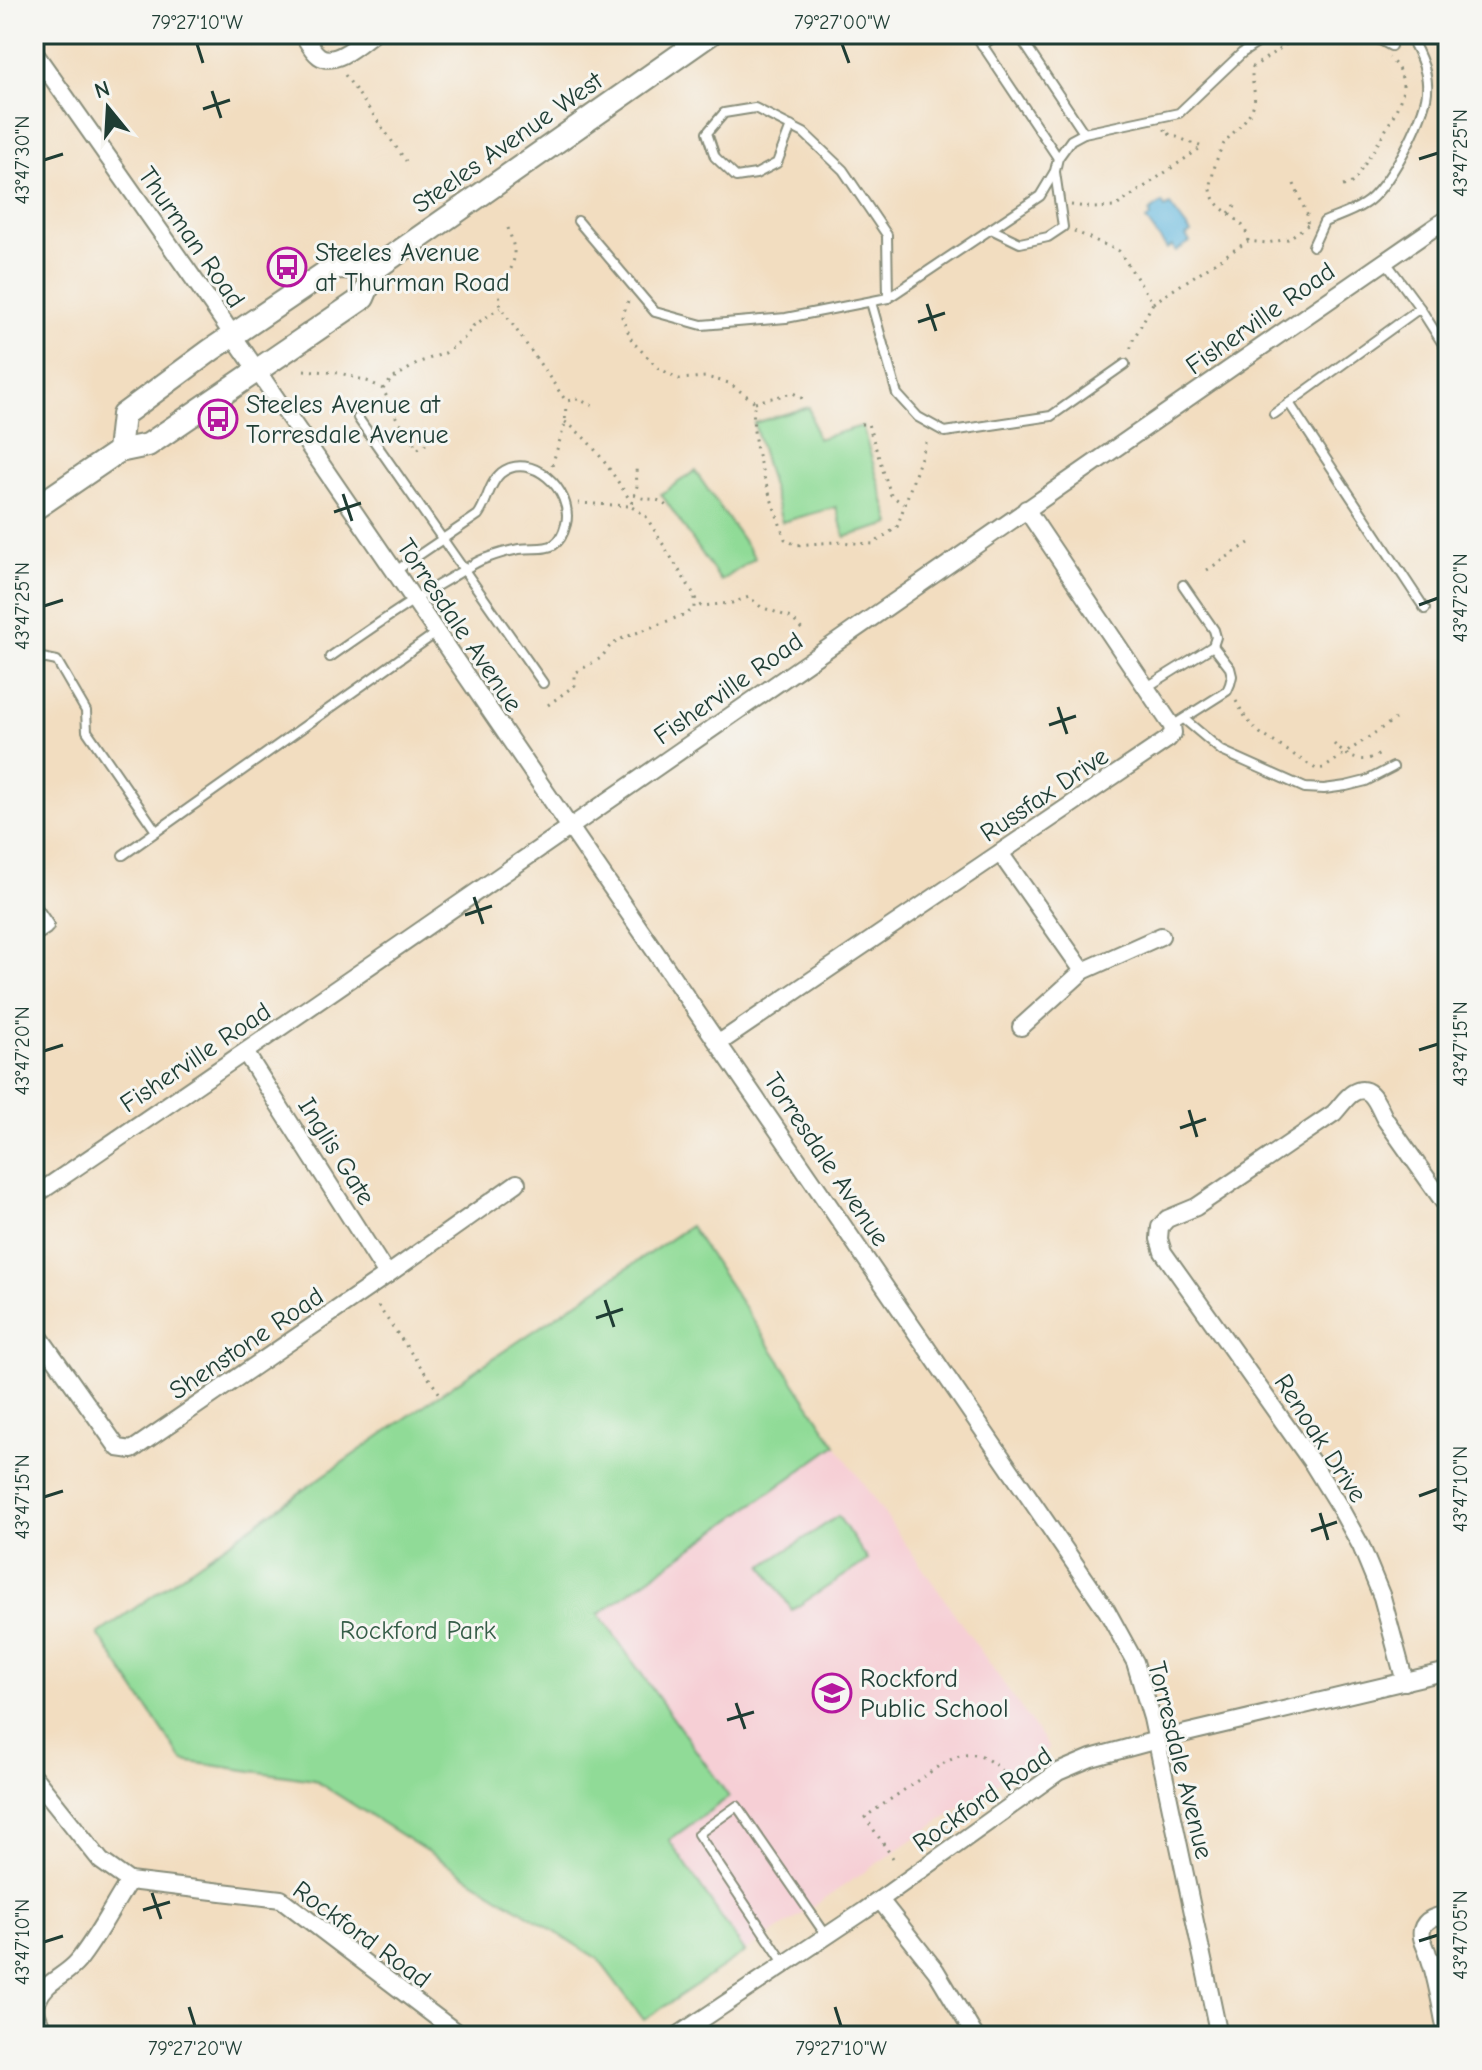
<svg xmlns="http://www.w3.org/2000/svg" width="1482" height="2070" font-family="'Comic Neue',sans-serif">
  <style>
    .built { fill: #f6cfd5 }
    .green { fill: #90db97; stroke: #588c66; stroke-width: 2 }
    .water { fill: #62b7de; stroke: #407a89; stroke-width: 2 }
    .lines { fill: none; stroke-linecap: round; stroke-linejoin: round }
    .service-casing { stroke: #888d7a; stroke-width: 12 }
    .minor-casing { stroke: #888d7a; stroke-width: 20 }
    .secondary-casing { stroke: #888d7a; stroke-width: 26 }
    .path { stroke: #888d7a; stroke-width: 3; stroke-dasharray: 2 6; stroke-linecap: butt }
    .service { stroke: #fff; stroke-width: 8 }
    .minor { stroke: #fff; stroke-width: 16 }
    .secondary { stroke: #fff; stroke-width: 22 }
    .ticks { fill: none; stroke: #1f3d34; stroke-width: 3 }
    .labels { text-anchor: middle; stroke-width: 6; stroke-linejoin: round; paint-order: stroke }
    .street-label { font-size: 26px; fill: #1f3d34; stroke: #f6f6f2 }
    .poi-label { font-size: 26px; fill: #1f3d34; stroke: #f6f6f2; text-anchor: start }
    .park-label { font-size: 26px; fill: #365d48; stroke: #f6f6f2 }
    .neatline { fill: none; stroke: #1f3d34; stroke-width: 3 }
    .ticks-label { font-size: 20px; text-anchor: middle; fill: #1f3d34 }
  </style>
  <rect width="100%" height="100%" fill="#f6f6f2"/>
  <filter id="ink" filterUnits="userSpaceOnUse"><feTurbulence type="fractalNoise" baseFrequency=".0125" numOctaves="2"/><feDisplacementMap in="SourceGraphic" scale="16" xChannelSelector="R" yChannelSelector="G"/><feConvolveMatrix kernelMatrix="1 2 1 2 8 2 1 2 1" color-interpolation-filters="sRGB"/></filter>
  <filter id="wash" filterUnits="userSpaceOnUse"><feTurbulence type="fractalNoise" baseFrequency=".006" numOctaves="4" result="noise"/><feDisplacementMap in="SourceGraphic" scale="32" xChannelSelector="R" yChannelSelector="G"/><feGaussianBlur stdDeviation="1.8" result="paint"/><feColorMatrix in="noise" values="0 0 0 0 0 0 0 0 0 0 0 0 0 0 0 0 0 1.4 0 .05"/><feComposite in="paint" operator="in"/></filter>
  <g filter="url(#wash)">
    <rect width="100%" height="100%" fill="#f2ddc0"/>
    <path class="built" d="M 836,1445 L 1049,1748 L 745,1952 L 669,1840 L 728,1797 L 598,1614 Z"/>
    <g class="green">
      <path d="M 809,407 L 817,439 L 862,426 L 891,524 L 845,537 L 836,507 L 782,522 L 754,423 Z"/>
      <path d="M 695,471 L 755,558 L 721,581 L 661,494 Z"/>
      <path d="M 690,1226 L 836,1445 L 599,1614 L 729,1797 L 669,1840 L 745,1952 L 644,2020 L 598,1959 L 314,1780 L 183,1761 L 98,1634 L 440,1394 Z"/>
      <path d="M 838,1516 L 868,1560 L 792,1610 L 763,1566 Z"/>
    </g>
    <path class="water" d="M 1162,203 L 1165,208 L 1170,205 L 1191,233 L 1186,236 L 1190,242 L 1176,251 L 1172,246 L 1167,249 L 1146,220 L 1151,216 L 1149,212 Z"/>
  </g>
  <g filter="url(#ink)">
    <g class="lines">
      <defs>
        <g id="service">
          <path d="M 975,34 L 1058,158"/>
          <path d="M 1018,34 L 1084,133"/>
          <path d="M 1369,34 L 1391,46"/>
          <path d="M 982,45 L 999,34"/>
          <path d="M 791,126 L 777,163 L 756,174 L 736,177 L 715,157 L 707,133 L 724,113 L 755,108 L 804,133 L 843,170 L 887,235 L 888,298"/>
          <path d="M 578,221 L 655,312 L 702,325 L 786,318 L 888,298 L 1040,196 L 1055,171 L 1058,158 L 1071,140 L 1084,133 L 1179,113 L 1242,53 L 1271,34"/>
          <path d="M 991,229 L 1020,243 L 1048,237 L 1063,227 L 1055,172"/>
          <path d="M 1313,246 L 1324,222 C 1338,216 1352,212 1364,204 C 1387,191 1425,118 1427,92 C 1429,72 1418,50 1408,34"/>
          <path d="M 1386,262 L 1420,308 L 1448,352"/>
          <path d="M 871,302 L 897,394 L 918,417 L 945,432 L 1051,416 L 1125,364"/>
          <path d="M 1289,403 L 1425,609"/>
          <path d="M 1274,414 L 1420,308"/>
          <path d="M 358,418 L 543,683"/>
          <path d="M 1183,585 L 1214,630 L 1216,637 L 1213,646"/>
          <path d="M 34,653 L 37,657 L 57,661 L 86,711 L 87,731 L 156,831"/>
          <path d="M 330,657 C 370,629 410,601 452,577 C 463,571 473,563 484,559 C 495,555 508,551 519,549 C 543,546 558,555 566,524 C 574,490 530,450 501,473 C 489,483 487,503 478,515 L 394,572"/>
          <path d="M 1147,687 L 1213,646 L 1230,668 L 1232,676 L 1230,684 L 1227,691 L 1172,726"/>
          <path d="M 1184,719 L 1222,751 L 1305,788 L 1324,789 L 1346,786 L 1366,781 L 1393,767"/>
          <path d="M 123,855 L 436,633"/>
          <path d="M 785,1964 L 698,1834 L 737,1806 L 826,1935"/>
        </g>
        <g id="minor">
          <path d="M 303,34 C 307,41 312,51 319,56 C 335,67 360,43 372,34"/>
          <path d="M 34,52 L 217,312 L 1107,1611 L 1135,1662 L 1152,1718 L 1219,2036"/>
          <path d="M 1000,853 L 1083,971"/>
          <path d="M 34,910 L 45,926 L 34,933"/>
          <path d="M 1021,1027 L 1083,971 L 1161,936"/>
          <path d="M 719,1043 L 1168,739 L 1173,733 L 1172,726 L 1026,509"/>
          <path d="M 245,1052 L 387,1275"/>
          <path d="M 34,1196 C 508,874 976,543 1448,218"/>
          <path d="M 34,1329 L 118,1448 L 132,1450 L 387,1275 L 517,1183"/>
          <path d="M 1405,1682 L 1382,1597 L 1361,1546 L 1340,1508 L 1311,1461 L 1163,1252 L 1159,1239 L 1160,1227 L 1167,1219 L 1196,1207 L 1334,1113 C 1340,1107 1346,1097 1353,1093 C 1372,1082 1378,1107 1385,1119 L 1448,1208"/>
          <path d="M 34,1777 L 101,1861 L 129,1881 L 281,1899 L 461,2036"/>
          <path d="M 880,1900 L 936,1971 L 975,2036"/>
          <path d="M 46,2036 C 41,2025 33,2012 38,2000 C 45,1981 66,1976 78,1961 C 98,1936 112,1907 129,1881"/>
          <path d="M 677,2036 L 864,1911 L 1058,1772 L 1091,1758 L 1157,1740 L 1448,1671"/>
          <path d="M 1447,2036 C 1441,2009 1438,1980 1428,1954 C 1426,1947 1420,1938 1422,1930 C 1425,1918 1438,1916 1448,1914"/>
        </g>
        <g id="secondary">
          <path d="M 119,451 L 123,415 L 211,350 L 334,267 L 376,268"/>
          <path d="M 34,509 L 119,451 L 148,445 L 363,298 L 376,268 L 710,34"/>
        </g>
      </defs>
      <use href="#service" class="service-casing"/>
      <use href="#minor" class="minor-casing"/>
      <use href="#secondary" class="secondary-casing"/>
      <g class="path">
        <path d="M 345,75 L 406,161"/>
        <path d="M 1294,184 L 1308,217 L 1307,224"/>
        <path d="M 1343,186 L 1350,184 L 1355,180 C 1367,160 1404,106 1403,86 C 1403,75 1397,65 1389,58"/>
        <path d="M 1071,205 L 1094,208 L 1115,207 L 1202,147 L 1164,132 L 1166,128"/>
        <path d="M 1229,213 L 1237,203"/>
        <path d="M 508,228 C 512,240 517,253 512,266 C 510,272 509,272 505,277 C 498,287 499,296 501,308 L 566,401 L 578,399 L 595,407"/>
        <path d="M 1074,231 L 1119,251 L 1153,303 L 1133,340 L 1130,351"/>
        <path d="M 1248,241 C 1246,215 1219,215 1212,195 C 1208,184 1218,151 1225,142 C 1234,131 1245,123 1252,109 C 1259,94 1249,81 1253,67 L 1301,34"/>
        <path d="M 628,301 L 622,317 L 632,341 L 658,368 L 679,379 L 706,377 L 729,383 L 755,402 C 747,444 772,498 785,539 L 796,545 L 835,542 L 873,544 L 897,527 L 928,437"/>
        <path d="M 1153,303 L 1248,241 L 1267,243 L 1288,239 L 1309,224"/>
        <path d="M 304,370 L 340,373 L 370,382 L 383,389 L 396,417 L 418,449 L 426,444"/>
        <path d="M 383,389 L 392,379 L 420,362 L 445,353 L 467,336 L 473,326 L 500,308"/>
        <path d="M 755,402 L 793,393 L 801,397 L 804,403"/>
        <path d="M 565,422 C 594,441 613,475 632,503 L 630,506 L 645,515 L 701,606 L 732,603 L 749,597 L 761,607 L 792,618 L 804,632"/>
        <path d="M 861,424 L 868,424 L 891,495 L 903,504"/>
        <path d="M 552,465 L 565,424 L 566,403"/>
        <path d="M 634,495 C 649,503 657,494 669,509"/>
        <path d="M 578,503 L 630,506"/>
        <path d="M 632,503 L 637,486 L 636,467"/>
        <path d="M 1207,570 L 1249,543"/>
        <path d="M 1236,701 L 1247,720 L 1260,733 L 1316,769 L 1324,768 L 1395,719"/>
        <path d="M 548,705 L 575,685 L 575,673 L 601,658 L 610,646 L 623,638 L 686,614 L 694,609 L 694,594"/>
        <path d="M 1334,744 C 1348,758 1361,765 1380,754"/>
        <path d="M 34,1158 L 36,1161"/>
        <path d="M 378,1306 L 440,1394"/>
        <path d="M 893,1858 L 865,1817 C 882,1805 900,1793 917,1781 C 955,1755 973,1739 1009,1778"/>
      </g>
      <use href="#service" class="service"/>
      <use href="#minor" class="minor"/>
      <use href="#secondary" class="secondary"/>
    </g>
  </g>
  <path class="ticks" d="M 197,44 L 203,63M 842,44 L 849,63M 212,91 L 221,118M 203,109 L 230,100M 1419,159 L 1438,153M 44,160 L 63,154M 927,304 L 936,331M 918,322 L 945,313M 343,494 L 352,521M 334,512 L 361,503M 1419,605 L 1438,598M 44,606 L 63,600M 1058,707 L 1067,734M 1049,725 L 1076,716M 474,897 L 483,924M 465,915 L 492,906M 1419,1050 L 1438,1044M 44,1051 L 63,1045M 1189,1110 L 1197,1137M 1180,1128 L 1206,1119M 605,1300 L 614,1327M 596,1318 L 623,1309M 1419,1496 L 1438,1489M 44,1497 L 63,1491M 1320,1513 L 1328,1540M 1311,1531 L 1337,1522M 736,1703 L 745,1729M 727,1720 L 754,1712M 152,1893 L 161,1919M 143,1910 L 170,1902M 1419,1941 L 1438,1935M 44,1942 L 63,1936M 189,2007 L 195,2026M 835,2007 L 841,2026"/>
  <defs>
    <symbol id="bus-ring" viewBox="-11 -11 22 22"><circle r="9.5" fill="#f6f6f2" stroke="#b5179e" stroke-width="1.5"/><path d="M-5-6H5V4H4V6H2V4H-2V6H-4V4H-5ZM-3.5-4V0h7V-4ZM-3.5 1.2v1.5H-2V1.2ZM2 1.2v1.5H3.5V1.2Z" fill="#b5179e"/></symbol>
    <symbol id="school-ring" viewBox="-11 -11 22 22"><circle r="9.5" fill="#f6f6f2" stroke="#b5179e" stroke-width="1.5"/><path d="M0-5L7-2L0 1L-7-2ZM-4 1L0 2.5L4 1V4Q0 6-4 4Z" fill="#b5179e"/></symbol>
  </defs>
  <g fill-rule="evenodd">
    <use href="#bus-ring" x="265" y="245" width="44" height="44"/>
    <use href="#bus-ring" x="196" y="397" width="44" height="44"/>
    <use href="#school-ring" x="810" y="1671" width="44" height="44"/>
  </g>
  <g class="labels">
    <g class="street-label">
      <text transform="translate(507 142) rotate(-35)" y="9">Steeles Avenue West</text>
      <text transform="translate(192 237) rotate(55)" y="9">Thurman Road</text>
      <text transform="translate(1260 318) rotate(-35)" y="9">Fisherville Road</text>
      <text transform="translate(460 625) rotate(56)" y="9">Torresdale Avenue</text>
      <text transform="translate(728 688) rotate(-35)" y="9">Fisherville Road</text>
      <text transform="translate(1044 794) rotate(-34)" y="9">Russfax Drive</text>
      <text transform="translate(195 1057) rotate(-34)" y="9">Fisherville Road</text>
      <text transform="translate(337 1151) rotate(58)" y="9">Inglis Gate</text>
      <text transform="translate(827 1159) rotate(56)" y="9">Torresdale Avenue</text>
      <text transform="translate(246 1343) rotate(-34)" y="9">Shenstone Road</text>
      <text transform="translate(1321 1438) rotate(57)" y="9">Renoak Drive</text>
      <text transform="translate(1181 1760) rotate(76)" y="9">Torresdale Avenue</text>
      <text transform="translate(982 1799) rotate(-35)" y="9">Rockford Road</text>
      <text transform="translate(362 1934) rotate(36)" y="9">Rockford Road</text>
    </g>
    <g class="poi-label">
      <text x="315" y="261">Steeles Avenue<tspan x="315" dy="30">at Thurman Road</tspan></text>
      <text x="246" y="413">Steeles Avenue at<tspan x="246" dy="30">Torresdale Avenue</tspan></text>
      <text x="860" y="1687">Rockford<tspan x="860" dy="30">Public School</tspan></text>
    </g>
    <g class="park-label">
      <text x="418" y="1639">Rockford Park</text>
    </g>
  </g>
  <rect width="1482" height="2070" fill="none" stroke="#f6f6f2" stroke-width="88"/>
  <g transform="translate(108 108) rotate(342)" stroke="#f6f6f2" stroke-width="6" paint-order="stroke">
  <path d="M0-6L14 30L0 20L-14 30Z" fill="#1f3d34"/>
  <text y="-12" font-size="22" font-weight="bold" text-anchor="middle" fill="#1f3d34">N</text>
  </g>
  <rect x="44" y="44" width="1394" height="1982" class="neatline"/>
  <g class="ticks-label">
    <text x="197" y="29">79°27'10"W</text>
    <text x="842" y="29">79°27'00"W</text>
    <text transform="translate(1460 153) rotate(-90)" y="7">43°47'25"N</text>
    <text transform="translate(22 160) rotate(-90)" y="7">43°47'30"N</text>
    <text transform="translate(1460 598) rotate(-90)" y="7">43°47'20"N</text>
    <text transform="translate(22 606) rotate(-90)" y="7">43°47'25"N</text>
    <text transform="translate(1460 1044) rotate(-90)" y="7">43°47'15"N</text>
    <text transform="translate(22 1051) rotate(-90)" y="7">43°47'20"N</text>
    <text transform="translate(1460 1489) rotate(-90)" y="7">43°47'10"N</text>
    <text transform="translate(22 1497) rotate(-90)" y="7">43°47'15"N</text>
    <text transform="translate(1460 1935) rotate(-90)" y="7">43°47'05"N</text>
    <text transform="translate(22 1942) rotate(-90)" y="7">43°47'10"N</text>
    <text x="195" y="2055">79°27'20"W</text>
    <text x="841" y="2055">79°27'10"W</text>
  </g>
</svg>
